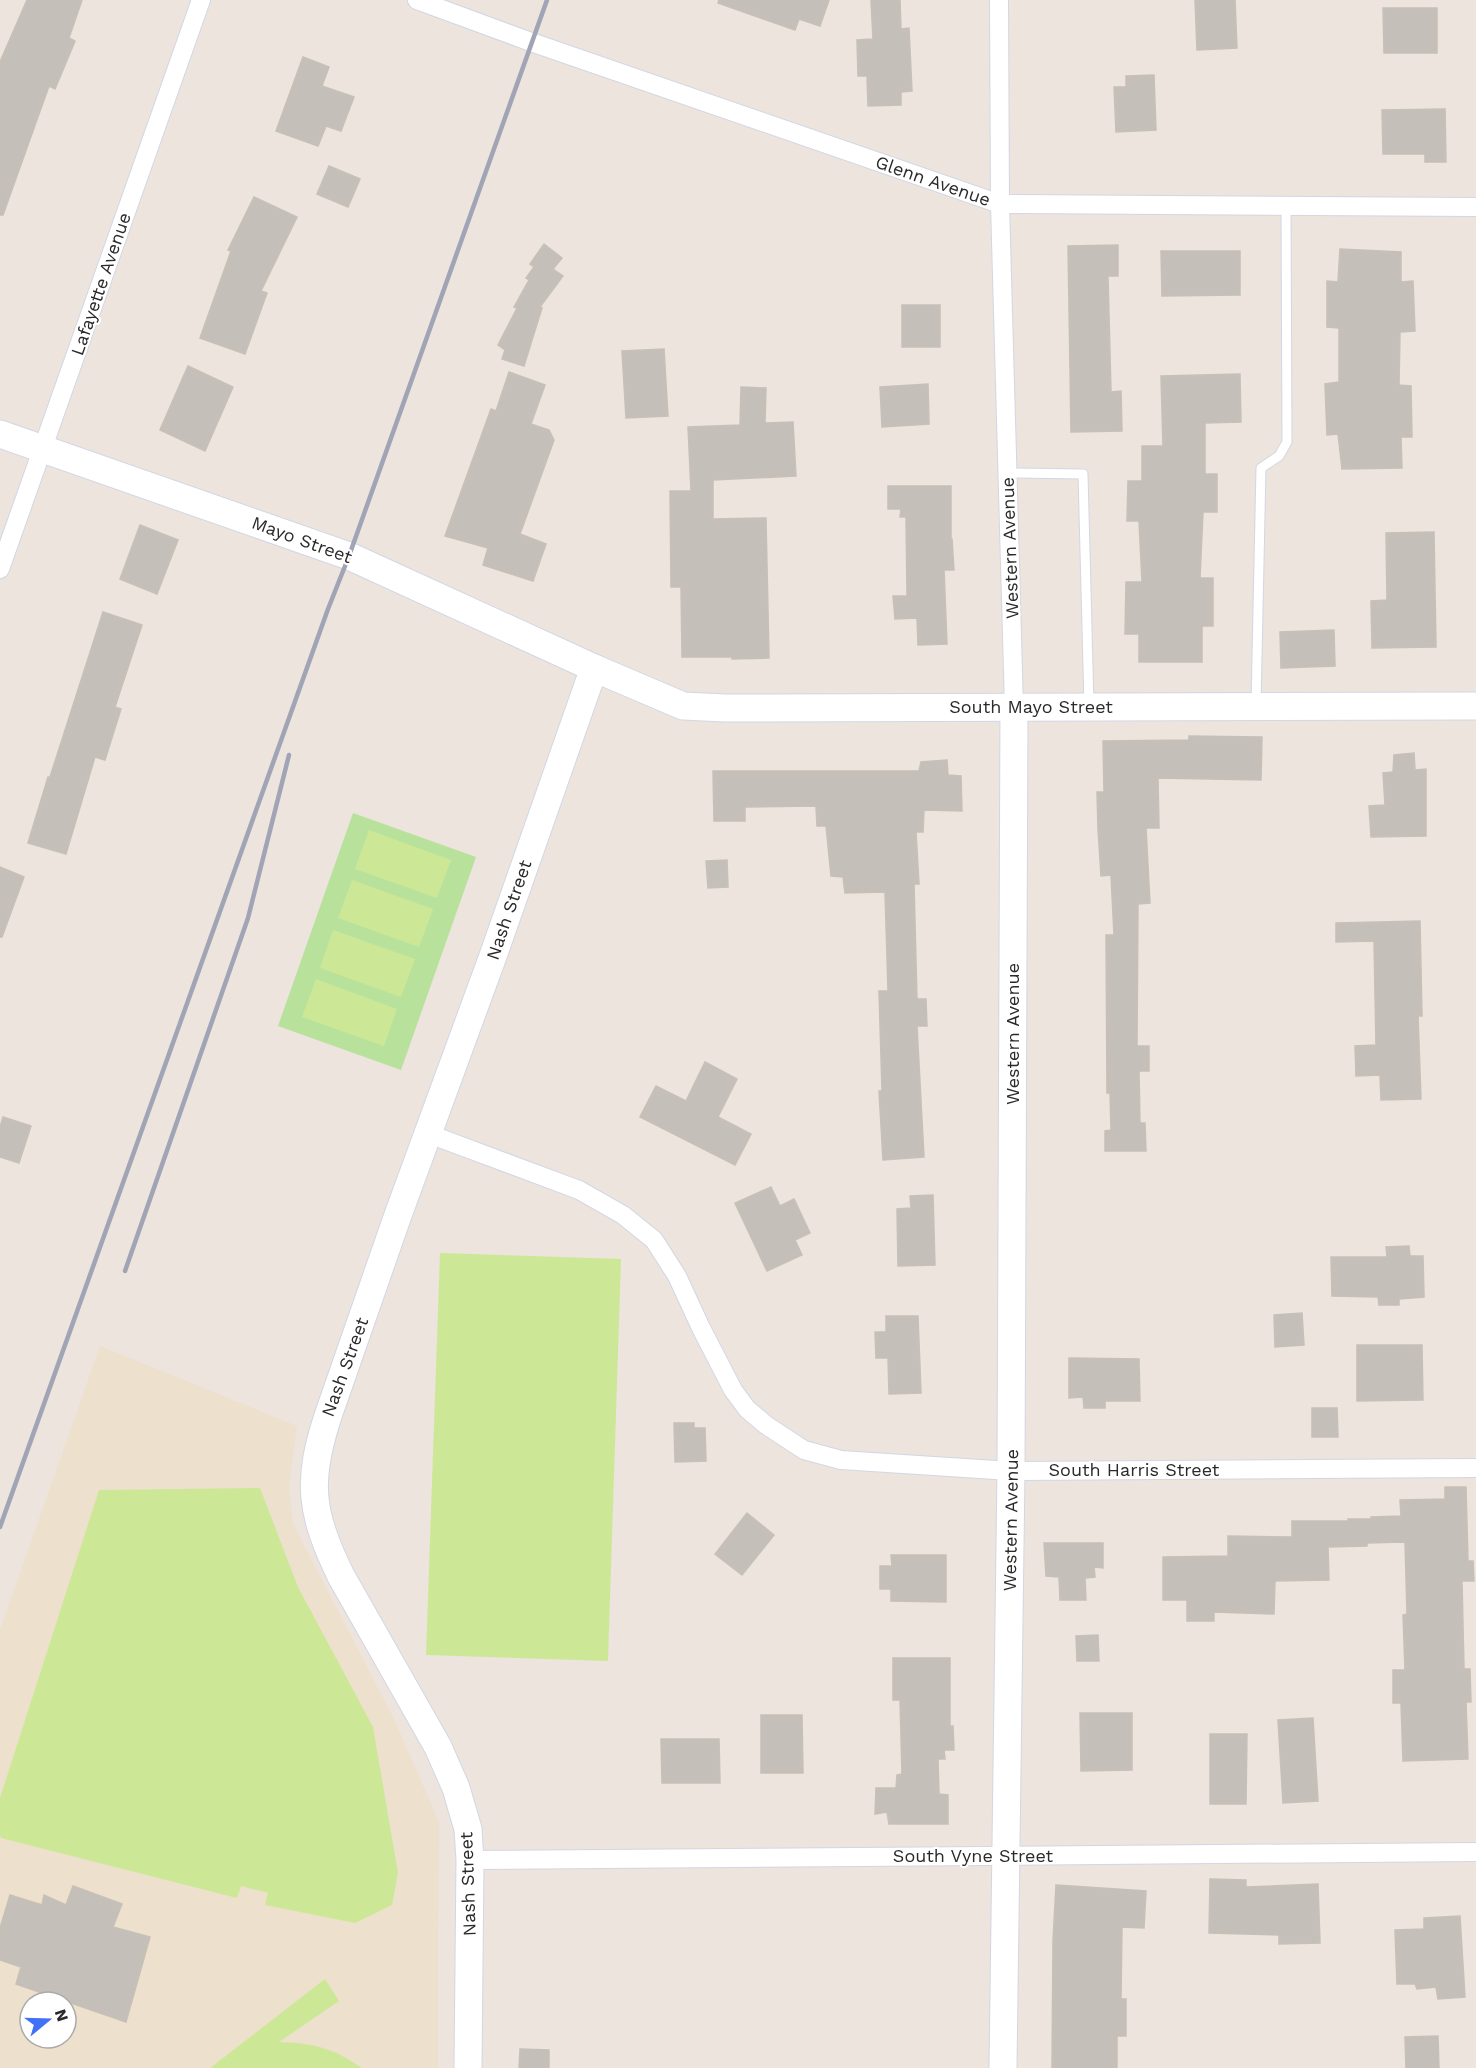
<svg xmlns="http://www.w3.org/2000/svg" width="1476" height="2068" font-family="'Work Sans',sans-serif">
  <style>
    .education { fill: #ede0cd; fill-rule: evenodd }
    .green { fill: #b8e19b }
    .pitch { fill: #cce897 }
    .building { fill: #c4bfb8; stroke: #c7c0b7; stroke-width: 1.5 }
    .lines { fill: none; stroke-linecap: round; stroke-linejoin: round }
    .lane-casing { stroke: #d2d7e3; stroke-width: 11 }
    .street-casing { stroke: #d2d7e3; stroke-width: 20 }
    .secondary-casing { stroke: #d2d7e3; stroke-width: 29 }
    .lane { stroke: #fff; stroke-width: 9 }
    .street { stroke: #fff; stroke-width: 18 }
    .secondary { stroke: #fff; stroke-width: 27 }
    .rail { stroke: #a0a4b4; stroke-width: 4.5 }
    .labels { text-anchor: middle; stroke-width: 4.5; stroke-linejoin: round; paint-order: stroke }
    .street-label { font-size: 18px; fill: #2a2a2a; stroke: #fff }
  </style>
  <rect width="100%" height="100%" fill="#ece4dd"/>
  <path class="education" d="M 100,1346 L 297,1426 L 289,1486 L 293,1524 L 395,1721 L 439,1822 L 438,2068 L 0,2068 L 0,1630 ZM 30,2002 L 66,2002 L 66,2038 L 30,2038 Z"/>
  <path class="green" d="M 353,813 L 476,857 L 401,1070 L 278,1026 Z"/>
  <g class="pitch">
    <path d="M 369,830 L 451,860 L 437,898 L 355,869 Z"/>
    <path d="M 352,880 L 433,909 L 419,947 L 338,918 Z"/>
    <path d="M 333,930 L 415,959 L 401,997 L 320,968 Z"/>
    <path d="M 316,979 L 397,1009 L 384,1046 L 302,1017 Z"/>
    <path d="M 440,1253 L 621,1259 L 608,1661 L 426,1655 Z"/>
    <path d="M 260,1488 L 298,1587 L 373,1727 L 398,1873 L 392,1905 L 355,1923 L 265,1905 L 268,1893 L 241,1886 L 237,1898 L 1,1838 L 0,1835 L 0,1798 L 99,1490 Z"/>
    <path d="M 325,1979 L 339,2001 L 279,2042 C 314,2043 333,2048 362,2068 L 210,2068 Z"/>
  </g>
  <g class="building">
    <path d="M 27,0 L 82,0 L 69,38 L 75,41 L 55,89 L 49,86 L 3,215 L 0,215 L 0,62 Z"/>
    <path d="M 719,0 L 829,0 L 820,26 L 799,19 L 795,30 L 718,3 Z"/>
    <path d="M 871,0 L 900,0 L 901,29 L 909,28 L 912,91 L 901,92 L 901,105 L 868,106 L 867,76 L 858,76 L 857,40 L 873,39 Z"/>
    <path d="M 1195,0 L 1235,0 L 1237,48 L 1197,50 Z"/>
    <path d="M 1383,8 L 1437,8 L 1437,53 L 1384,53 Z"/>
    <path d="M 303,57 L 329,67 L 322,86 L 354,97 L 341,131 L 326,126 L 318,146 L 276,131 Z"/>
    <path d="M 1154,75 L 1156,130 L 1116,132 L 1114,87 L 1126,87 L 1126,76 Z"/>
    <path d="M 1445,109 L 1446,162 L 1425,162 L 1425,154 L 1383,154 L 1382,110 Z"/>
    <path d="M 329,166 L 360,179 L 348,207 L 317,194 Z"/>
    <path d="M 254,197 L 297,217 L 261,291 L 267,293 L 245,354 L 200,338 L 231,251 L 228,250 Z"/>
    <path d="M 544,244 L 562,258 L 553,269 L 563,276 L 540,307 L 542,308 L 524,366 L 502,359 L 505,350 L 498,345 L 517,308 L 514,307 L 529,280 L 526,278 L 534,267 L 530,264 Z"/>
    <path d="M 1118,245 L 1118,276 L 1108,276 L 1111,392 L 1121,391 L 1122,431 L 1071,432 L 1068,246 Z"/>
    <path d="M 1340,249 L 1401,252 L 1401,282 L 1413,281 L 1415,331 L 1400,332 L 1399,385 L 1411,386 L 1412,437 L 1401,437 L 1402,468 L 1342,469 L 1338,434 L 1327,435 L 1325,384 L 1339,382 L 1339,328 L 1327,327 L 1327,281 L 1338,282 Z"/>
    <path d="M 1161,251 L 1240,251 L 1240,295 L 1162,296 Z"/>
    <rect x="902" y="305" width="38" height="42"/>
    <path d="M 664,349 L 668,416 L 626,418 L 622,351 Z"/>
    <path d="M 188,366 L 233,387 L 205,451 L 160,430 Z"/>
    <path d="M 509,372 L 545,385 L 531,424 L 549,430 L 554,440 L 520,534 L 546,544 L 533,581 L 483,565 L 488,548 L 445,536 L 491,409 L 496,411 Z"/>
    <path d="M 1240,374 L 1241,422 L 1205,423 L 1205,474 L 1217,474 L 1217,512 L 1203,512 L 1200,578 L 1213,578 L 1213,626 L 1202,626 L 1202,662 L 1139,662 L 1139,634 L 1125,634 L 1126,582 L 1142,582 L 1139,521 L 1127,521 L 1128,481 L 1142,481 L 1142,446 L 1163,446 L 1161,376 Z"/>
    <path d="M 928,384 L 929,424 L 882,427 L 880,387 Z"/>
    <path d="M 741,387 L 766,388 L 765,423 L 793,422 L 796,476 L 713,480 L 713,519 L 766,518 L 769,658 L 732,659 L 732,657 L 682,657 L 681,587 L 671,587 L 670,491 L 691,491 L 688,427 L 740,425 Z"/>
    <path d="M 888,486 L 951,486 L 951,539 L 952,539 L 954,570 L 944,570 L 947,644 L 918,645 L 917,618 L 895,619 L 893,596 L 907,596 L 906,517 L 900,517 L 901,509 L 888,509 Z"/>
    <path d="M 140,525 L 178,540 L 157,594 L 120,579 Z"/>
    <path d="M 1434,532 L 1436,647 L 1372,648 L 1371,601 L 1387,600 L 1386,533 Z"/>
    <path d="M 103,612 L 142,625 L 115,707 L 121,709 L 105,760 L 95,757 L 66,854 L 28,843 L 48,777 L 50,777 Z"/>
    <path d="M 1334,630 L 1335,666 L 1281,668 L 1280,632 Z"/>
    <path d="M 1189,736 L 1262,737 L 1261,780 L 1158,778 L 1159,828 L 1146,828 L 1150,903 L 1138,904 L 1137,1046 L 1149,1046 L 1149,1071 L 1139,1071 L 1140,1123 L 1145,1123 L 1146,1151 L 1105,1151 L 1105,1131 L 1111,1130 L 1110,1093 L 1107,1093 L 1106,935 L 1114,935 L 1111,875 L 1101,876 L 1098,829 L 1097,792 L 1104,792 L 1103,741 L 1189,740 Z"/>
    <path d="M 1414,753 L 1415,770 L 1426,769 L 1426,836 L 1371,837 L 1369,806 L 1385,805 L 1383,773 L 1393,772 L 1394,755 Z"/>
    <path d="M 947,760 L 948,775 L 961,776 L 962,811 L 924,810 L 923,832 L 916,832 L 919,884 L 914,884 L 917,999 L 926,999 L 927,1026 L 917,1026 L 924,1157 L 883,1160 L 879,1091 L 882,1091 L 879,991 L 888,991 L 885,892 L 845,893 L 843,877 L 831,876 L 826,826 L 817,826 L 816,806 L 745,807 L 745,821 L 714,821 L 713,771 L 919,771 L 921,762 Z"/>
    <path d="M 727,860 L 728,887 L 708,888 L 706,861 Z"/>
    <path d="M 0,867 L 24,877 L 2,937 L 0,937 Z"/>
    <path d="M 1420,921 L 1422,1016 L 1418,1016 L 1421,1099 L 1381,1100 L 1380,1075 L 1356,1076 L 1355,1046 L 1376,1045 L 1374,941 L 1336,942 L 1336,923 Z"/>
    <path d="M 705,1062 L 737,1079 L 718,1117 L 751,1134 L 735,1165 L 640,1117 L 656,1086 L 686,1101 Z"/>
    <path d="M 3,1117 L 31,1126 L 19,1163 L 0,1157 L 0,1127 Z"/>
    <path d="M 771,1187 L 780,1206 L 794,1199 L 810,1233 L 795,1240 L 802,1255 L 767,1271 L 735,1203 Z"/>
    <path d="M 933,1195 L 935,1265 L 898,1266 L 897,1209 L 911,1208 L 910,1196 Z"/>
    <path d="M 1409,1246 L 1410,1256 L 1423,1256 L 1424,1297 L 1399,1299 L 1399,1305 L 1379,1305 L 1378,1297 L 1332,1296 L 1331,1257 L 1387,1257 L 1386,1247 Z"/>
    <path d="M 1302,1313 L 1304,1345 L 1275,1347 L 1274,1315 Z"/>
    <path d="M 886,1316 L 918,1316 L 921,1393 L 889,1394 L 888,1358 L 876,1358 L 875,1332 L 886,1332 Z"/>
    <path d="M 1357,1345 L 1422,1345 L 1423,1400 L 1357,1401 Z"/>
    <path d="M 1069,1358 L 1139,1359 L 1140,1401 L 1105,1401 L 1105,1408 L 1084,1408 L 1083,1397 L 1069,1398 Z"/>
    <path d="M 1312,1408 L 1337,1408 L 1338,1437 L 1312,1437 Z"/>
    <path d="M 674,1423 L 694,1423 L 694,1428 L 705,1428 L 706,1461 L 675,1462 Z"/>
    <path d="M 1445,1487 L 1466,1487 L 1468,1561 L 1473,1561 L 1474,1581 L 1462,1581 L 1464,1669 L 1470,1669 L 1471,1702 L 1466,1702 L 1468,1759 L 1403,1761 L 1401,1703 L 1393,1703 L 1393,1670 L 1405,1670 L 1403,1615 L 1407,1614 L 1405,1542 L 1367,1543 L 1367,1546 L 1328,1547 L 1329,1580 L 1275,1581 L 1274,1614 L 1214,1612 L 1214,1621 L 1187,1621 L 1187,1600 L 1163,1600 L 1163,1557 L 1228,1556 L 1228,1536 L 1292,1537 L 1292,1521 L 1348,1521 L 1348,1519 L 1371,1519 L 1371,1517 L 1401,1516 L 1400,1500 L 1445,1499 Z"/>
    <path d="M 747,1513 L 774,1535 L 742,1575 L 715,1554 Z"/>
    <path d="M 1044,1543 L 1103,1543 L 1103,1568 L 1094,1567 L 1095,1577 L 1085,1578 L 1086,1600 L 1060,1600 L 1059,1577 L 1046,1576 Z"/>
    <path d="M 891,1555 L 946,1555 L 946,1602 L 891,1601 L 891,1589 L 880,1589 L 880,1566 L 892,1566 Z"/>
    <path d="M 1098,1635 L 1099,1661 L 1077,1661 L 1076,1636 Z"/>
    <path d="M 893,1658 L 950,1658 L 950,1726 L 953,1726 L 954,1750 L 944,1750 L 945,1759 L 938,1759 L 939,1794 L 948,1795 L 948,1824 L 889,1824 L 887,1812 L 875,1814 L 876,1788 L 896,1788 L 897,1775 L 902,1774 L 900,1700 L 893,1700 Z"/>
    <path d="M 1080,1713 L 1132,1713 L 1132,1770 L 1081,1771 Z"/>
    <path d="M 761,1715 L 802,1715 L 803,1773 L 761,1773 Z"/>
    <path d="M 1313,1718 L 1318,1801 L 1283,1803 L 1278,1720 Z"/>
    <path d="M 1210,1734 L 1247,1734 L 1246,1804 L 1210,1804 Z"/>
    <path d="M 661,1739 L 719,1739 L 720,1783 L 662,1783 Z"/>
    <path d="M 1210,1879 L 1246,1880 L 1246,1887 L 1318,1884 L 1320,1943 L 1279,1944 L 1279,1935 L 1209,1933 Z"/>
    <path d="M 1056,1885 L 1146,1891 L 1144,1928 L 1122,1927 L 1121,1999 L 1126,1999 L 1126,2036 L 1117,2036 L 1117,2068 L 1052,2068 L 1053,1941 Z"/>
    <path d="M 73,1886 L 122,1904 L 113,1927 L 150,1937 L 126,2022 L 16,1984 L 21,1967 L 0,1960 L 0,1928 L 10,1895 L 42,1905 L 44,1895 L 66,1905 Z"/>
    <path d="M 1460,1916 L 1465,1997 L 1438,1999 L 1436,1987 L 1417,1989 L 1415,1984 L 1397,1984 L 1395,1930 L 1424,1929 L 1424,1918 Z"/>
    <path d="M 1438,2036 L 1439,2068 L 1406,2068 L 1405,2037 Z"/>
    <path d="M 520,2049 L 549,2050 L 549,2068 L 519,2068 Z"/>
  </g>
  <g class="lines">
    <defs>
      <g id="lane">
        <path d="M 1008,473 L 1083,474 L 1089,705"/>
        <path d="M 1256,704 L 1261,468 L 1279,456 L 1287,442 L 1286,206"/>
      </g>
      <g id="street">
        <path d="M 417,0 L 531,42 L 1000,204 L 1476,207"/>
        <path d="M 999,0 L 1000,204 L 1014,708"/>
        <path d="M 0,569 L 201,0"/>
        <path d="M 429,1134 L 579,1190 L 623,1215 L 654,1240 L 677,1276 L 701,1328 L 733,1390 L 747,1409 L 766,1425 L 804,1450 L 841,1460 L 1011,1471 L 1476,1468"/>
        <path d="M 470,1860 L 1476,1852"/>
      </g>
      <g id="secondary">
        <path d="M 0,434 L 349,556 L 594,668 L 683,706 L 725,708 L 1476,706"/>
        <path d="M 468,2068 L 470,1860 L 468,1829 L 456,1788 L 438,1747 L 341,1576 C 310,1512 306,1481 329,1413 L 398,1215 L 493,956 L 594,668"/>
        <path d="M 1003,2068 L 1011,1471 L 1014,708"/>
      </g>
    </defs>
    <use href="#lane" class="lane-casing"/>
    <use href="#street" class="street-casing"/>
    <use href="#secondary" class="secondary-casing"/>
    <use href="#lane" class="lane"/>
    <use href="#street" class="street"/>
    <use href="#secondary" class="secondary"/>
    <g class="rail">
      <path d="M 125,1271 L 248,918 L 289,755"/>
      <path d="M 0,1527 L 328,609 L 349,556 L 547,0"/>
    </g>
  </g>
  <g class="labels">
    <g class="street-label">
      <text transform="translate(933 181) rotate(19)" y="6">Glenn Avenue</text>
      <text transform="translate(101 284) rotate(-71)" y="6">Lafayette Avenue</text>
      <text transform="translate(302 540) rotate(20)" y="6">Mayo Street</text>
      <text transform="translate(1010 548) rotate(-92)" y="6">Western Avenue</text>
      <text x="1031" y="713">South Mayo Street</text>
      <text transform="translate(509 910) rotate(-71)" y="6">Nash Street</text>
      <text transform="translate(1013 1034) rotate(-90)" y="6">Western Avenue</text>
      <text transform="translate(345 1367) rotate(-70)" y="6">Nash Street</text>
      <text x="1134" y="1476">South Harris Street</text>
      <text transform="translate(1011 1520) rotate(-89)" y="6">Western Avenue</text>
      <text x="973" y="1862">South Vyne Street</text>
      <text transform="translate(468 1884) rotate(-92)" y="6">Nash Street</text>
    </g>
  </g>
  <g transform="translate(48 2020) rotate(71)"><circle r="28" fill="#ffffff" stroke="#aaaaaa" stroke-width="1.5"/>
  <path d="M0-4.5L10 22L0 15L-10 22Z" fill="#4171f5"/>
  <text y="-9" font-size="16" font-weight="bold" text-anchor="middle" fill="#2a2a2a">N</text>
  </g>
</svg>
